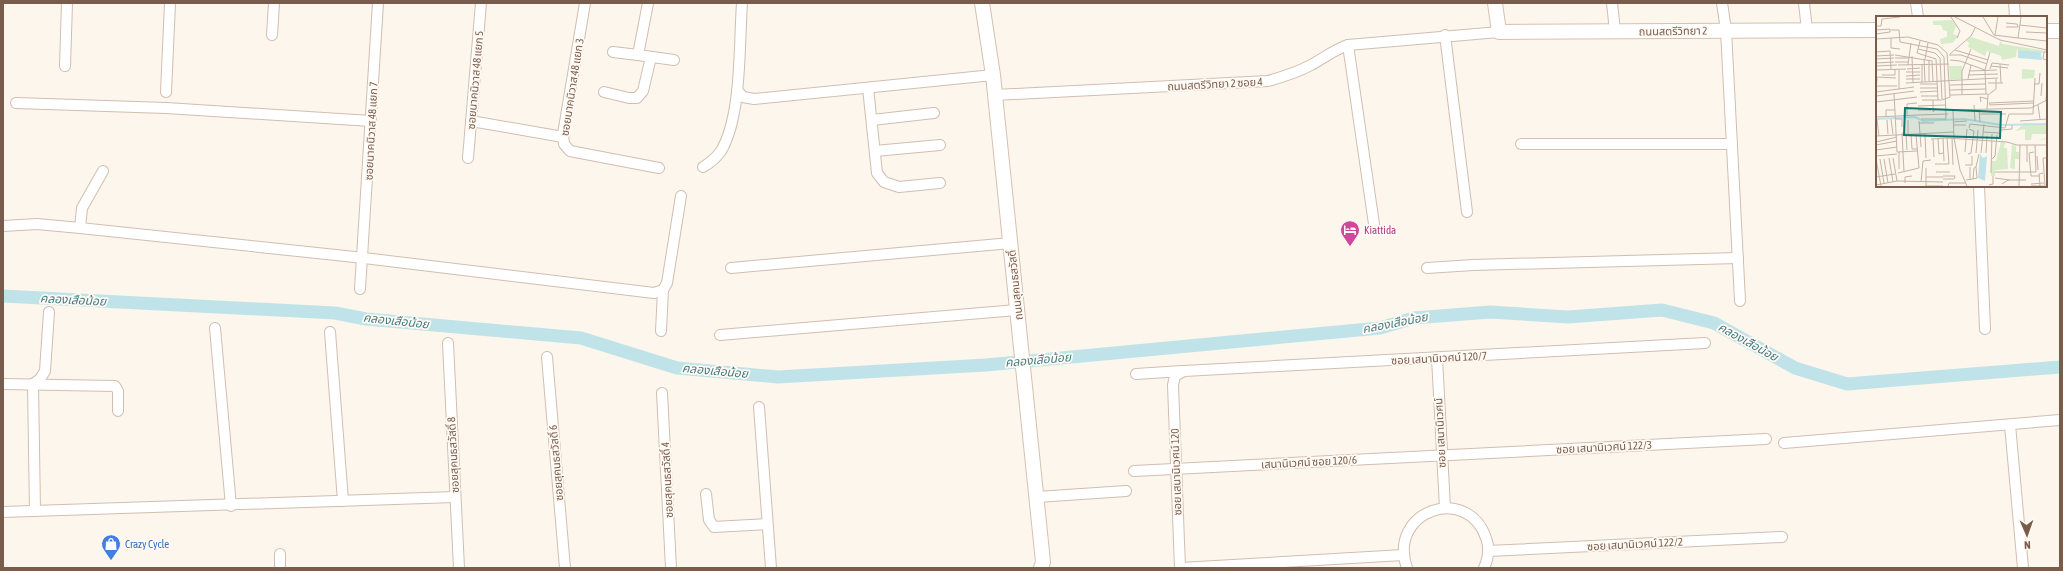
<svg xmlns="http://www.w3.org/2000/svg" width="2063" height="571" font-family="'Asap Condensed','Noto Sans Thai',sans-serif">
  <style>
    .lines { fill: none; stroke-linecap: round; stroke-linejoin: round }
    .canal { stroke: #bfe3e8; stroke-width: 13 }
    .street-casing { stroke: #d1beb0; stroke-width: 12 }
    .secondary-casing { stroke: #d6c0b0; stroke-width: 16 }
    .street { stroke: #fff; stroke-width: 10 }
    .secondary { stroke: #fff; stroke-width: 14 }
    .labels { text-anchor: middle; stroke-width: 3.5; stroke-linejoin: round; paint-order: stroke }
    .street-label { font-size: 11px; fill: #7a5c4d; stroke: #fffaf3 }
    .hotel-label { font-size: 11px; fill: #b23c85; stroke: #fffaf3; text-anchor: start }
    .shop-label { font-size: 11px; fill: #366cbe; stroke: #fffaf3; text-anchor: start }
    .water-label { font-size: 12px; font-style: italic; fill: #437c86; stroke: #fffaf3 }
    .inset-river { fill: none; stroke: #bfe3e8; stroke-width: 2 }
    .inset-road { fill: none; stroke: #c5b3a7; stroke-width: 1 }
    .view { fill: #0f766e; fill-opacity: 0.15; stroke: #0f766e; stroke-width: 2 }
    .inset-edge { fill: none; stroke: #7a5c4d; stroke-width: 2 }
  </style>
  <rect width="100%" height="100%" fill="#fdf6ec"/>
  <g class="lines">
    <path class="canal" d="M 3,296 L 335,313 L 366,319 L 581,338 L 677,368 L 778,377 L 986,365 L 1380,328 L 1414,318 L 1490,312 L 1568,317 L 1662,310 L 1714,323 L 1795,368 L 1847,384 L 2060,367"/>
    <defs>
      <g id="street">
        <path d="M 585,3 L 563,134 L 564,144 L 570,151 L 659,168"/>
        <path d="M 648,3 L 638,55 L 674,60"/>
        <path d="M 1612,3 L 1615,31"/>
        <path d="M 1722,3 L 1726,30 L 1740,301"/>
        <path d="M 1804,3 L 1807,30"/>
        <path d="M 1916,3 L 1918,17"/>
        <path d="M 2014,3 L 2015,17"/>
        <path d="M 272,35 L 274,3"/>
        <path d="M 1445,35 L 1467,212"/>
        <path d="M 1348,45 L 1374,224"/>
        <path d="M 613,52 L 638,55"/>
        <path d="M 65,66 L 67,3"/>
        <path d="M 868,88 L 877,173 L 884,182 L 899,187 L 940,183"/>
        <path d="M 737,90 L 743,97 L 754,99 L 993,75"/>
        <path d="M 166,92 L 170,3"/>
        <path d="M 604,92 L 629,98 L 637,98 L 643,91 L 651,57"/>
        <path d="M 995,95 L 1268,81 C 1282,77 1296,73 1309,66 C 1323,59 1333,50 1348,45 L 1499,32"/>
        <path d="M 16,103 L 166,108 L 371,121"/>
        <path d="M 872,120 L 934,113"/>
        <path d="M 471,121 L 563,137"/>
        <path d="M 1521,144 L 1732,144"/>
        <path d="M 875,151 L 940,145"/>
        <path d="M 468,158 L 481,3"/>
        <path d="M 703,167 C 710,163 716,158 721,151 C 742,116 739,44 742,3"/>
        <path d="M 1979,186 L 1985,329"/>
        <path d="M 3,226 L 37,224 L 80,228 L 364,258 L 654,293 L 663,290 L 667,283 L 681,196"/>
        <path d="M 80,228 L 82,208 L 103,171"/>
        <path d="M 731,268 L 1011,243"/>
        <path d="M 1427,268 L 1473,265 L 1738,258"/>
        <path d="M 360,289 L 378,3"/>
        <path d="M 215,328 L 231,506"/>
        <path d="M 661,331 L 663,290"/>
        <path d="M 330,332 L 343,501"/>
        <path d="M 720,335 L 1017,310"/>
        <path d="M 448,343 L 459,568"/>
        <path d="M 547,357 L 565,568"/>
        <path d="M 1437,358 L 1445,508"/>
        <path d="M 1136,374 L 1182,371"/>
        <path d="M 3,384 L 115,386 L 118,391 L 118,411"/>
        <path d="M 33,384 L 35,511"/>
        <path d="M 33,384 L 40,379 L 45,371 L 49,312"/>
        <path d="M 662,393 L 671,568"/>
        <path d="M 759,407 L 771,568"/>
        <path d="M 2010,425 L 2023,568"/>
        <path d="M 1784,443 L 2060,420"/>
        <path d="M 1134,471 L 1766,439"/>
        <path d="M 706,494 L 709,520 L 714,527 L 767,524"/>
        <path d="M 1037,497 L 1126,491"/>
        <path d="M 3,512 L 455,497"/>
        <path d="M 1488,551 L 1782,537"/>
        <path d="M 280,554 L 280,568"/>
        <path d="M 1403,555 L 1180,568 L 1173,385 L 1175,376 L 1184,371 L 1705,343"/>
        <path d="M 1407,568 C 1387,510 1468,484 1486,538 C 1490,548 1488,559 1484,568"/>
      </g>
      <g id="secondary">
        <path d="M 982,3 L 993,75 L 1043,562 L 1041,568"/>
        <path d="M 1495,3 L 1499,32 L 1877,30"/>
        <path d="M 2046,31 L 2060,31"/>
      </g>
    </defs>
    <use href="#street" class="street-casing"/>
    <use href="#secondary" class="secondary-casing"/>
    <use href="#street" class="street"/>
    <use href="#secondary" class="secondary"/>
  </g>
  <defs>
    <symbol id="hotel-pin" viewBox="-11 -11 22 30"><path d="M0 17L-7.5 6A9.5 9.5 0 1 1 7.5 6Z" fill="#d1479c" stroke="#fffaf3"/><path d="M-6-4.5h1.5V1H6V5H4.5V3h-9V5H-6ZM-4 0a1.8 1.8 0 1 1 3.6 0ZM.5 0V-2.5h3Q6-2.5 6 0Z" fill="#fff"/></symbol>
    <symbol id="shop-pin" viewBox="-11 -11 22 30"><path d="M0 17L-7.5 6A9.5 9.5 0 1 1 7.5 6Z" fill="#3f7fe0" stroke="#fffaf3"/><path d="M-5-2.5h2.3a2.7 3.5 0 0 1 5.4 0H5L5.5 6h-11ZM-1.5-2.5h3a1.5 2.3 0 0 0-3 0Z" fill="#fff"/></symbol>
  </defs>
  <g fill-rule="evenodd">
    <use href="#hotel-pin" x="1339" y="219" width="22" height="30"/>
    <use href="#shop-pin" x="100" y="533" width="22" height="30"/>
  </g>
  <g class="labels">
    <g class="street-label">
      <text transform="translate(1673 31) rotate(-1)" y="4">ถนนสตรีวิทยา 2</text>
      <text transform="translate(475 80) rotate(-85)" y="4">ซอยนาคนิวาส 48 แยก 5</text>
      <text transform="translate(1215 84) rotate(-3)" y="4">ถนนสตรีวิทยา 2 ซอย 4</text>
      <text transform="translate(572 87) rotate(-81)" y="4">ซอยนาคนิวาส 48 แยก 3</text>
      <text transform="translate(371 131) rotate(-87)" y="4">ซอยนาคนิวาส 48 แยก 7</text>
      <text transform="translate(1015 285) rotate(-96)" y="4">ถนนสุคนธสวัสดิ์</text>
      <text transform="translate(1439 358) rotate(-3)" y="4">ซอย เสนานิเวศน์ 120/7</text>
      <text transform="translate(1440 433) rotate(-93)" y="4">ซอย เสนานิเวศน์</text>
      <text transform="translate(1604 447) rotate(-3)" y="4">ซอย เสนานิเวศน์ 122/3</text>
      <text transform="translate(453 455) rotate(-93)" y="4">ซอยสุคนธสวัสดิ์ 8</text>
      <text transform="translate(1309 462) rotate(-3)" y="4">เสนานิเวศน์ ซอย 120/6</text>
      <text transform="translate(556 463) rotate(-95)" y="4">ซอยสุคนธสวัสดิ์ 6</text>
      <text transform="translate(1176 472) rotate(-92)" y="4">ซอย เสนานิเวศน์ 120</text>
      <text transform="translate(667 480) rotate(-93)" y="4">ซอยสุคนธสวัสดิ์ 4</text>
      <text transform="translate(1635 544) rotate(-3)" y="4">ซอย เสนานิเวศน์ 122/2</text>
    </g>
    <g class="hotel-label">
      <text x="1364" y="234">Kiattida</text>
    </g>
    <g class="shop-label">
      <text x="125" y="548">Crazy Cycle</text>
    </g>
    <g class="water-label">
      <text transform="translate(73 300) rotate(3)" y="4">คลองเสือน้อย</text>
      <text transform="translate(396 321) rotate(6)" y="4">คลองเสือน้อย</text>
      <text transform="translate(1395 323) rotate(-11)" y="4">คลองเสือน้อย</text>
      <text transform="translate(1748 342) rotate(29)" y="4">คลองเสือน้อย</text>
      <text transform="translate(1038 360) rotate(-5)" y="4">คลองเสือน้อย</text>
      <text transform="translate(715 371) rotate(5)" y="4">คลองเสือน้อย</text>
    </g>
  </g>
  <g transform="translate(1876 16)">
    <rect width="171" height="171" fill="#fdf6ec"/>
    <path d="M 76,4 L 80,10 L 77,18 L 83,20 L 76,27 L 65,28 L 64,23 L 71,21 L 71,15 L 67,14 L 65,9 L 57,9 L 57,5 ZM 95,21 L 123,30 L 124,25 L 127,28 L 171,35 L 167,37 L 141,34 L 140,41 L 126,44 L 125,40 L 111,35 L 109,40 L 92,31 L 93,27 L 90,25 ZM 73,50 L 86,50 L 86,63 L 74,64 ZM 146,53 L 159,54 L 158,62 L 146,63 ZM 148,107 L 171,108 L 171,123 L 161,124 L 170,122 L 170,118 L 156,118 L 155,124 L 149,124 L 149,113 L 140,115 ZM 125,126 L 129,126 L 128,132 L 131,132 L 132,153 L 119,154 L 119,160 L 115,160 L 116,145 L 120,145 ZM 136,128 L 140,130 L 140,136 L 143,136 L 143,143 L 139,143 L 139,153 L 134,152 Z" fill="#d8ecc9"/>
    <path d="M 142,34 L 165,36 L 166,44 L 142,42 ZM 104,138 L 107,142 L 111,140 L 109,165 L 102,162 Z" fill="#bfe3e8"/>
    <path class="inset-river" d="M 0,103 L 39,101 L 47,105 L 88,103 L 125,109 L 171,108"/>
    <path class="inset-road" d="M 75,1 L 84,15 L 81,22M 79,1 L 124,24 L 171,34M 107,1 L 118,19M 144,9 L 171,12M 0,10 L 5,10 L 6,3 L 24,1M 130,11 L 142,11 L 141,8 L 130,7M 0,14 L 14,13 L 14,16 L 0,18M 15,14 L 23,14 L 24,26M 150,16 L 171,17M 118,19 L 142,22 L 145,1M 119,19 L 122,1M 15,22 L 15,32 L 24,33M 142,22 L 171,25M 0,23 L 32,21 L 62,29 L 71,37 L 74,81 L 66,84 L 46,84M 24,26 L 61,33 L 68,41 L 70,103 L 45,103M 42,33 L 59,37 L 64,42 L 66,83M 79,34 L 112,44M 0,36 L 14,35 L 15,53M 171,36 L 168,36 L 167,43 L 171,44M 41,37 L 60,43 L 62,84M 41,37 L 44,25M 74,38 L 95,20 L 99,12M 19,39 L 56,45 L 57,65M 73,39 L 85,39 L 111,48M 0,40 L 18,39M 36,40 L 37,67M 19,42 L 32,42M 0,43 L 18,42M 48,43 L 49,65M 49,43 L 52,27M 53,44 L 53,65M 74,44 L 84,45 L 109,54M 19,46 L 32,46M 0,47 L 18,46M 124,48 L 125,67M 22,49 L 73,48M 32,49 L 35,27M 46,49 L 46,66M 0,50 L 21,49M 115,50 L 132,52M 31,53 L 44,52M 114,53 L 116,47 L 133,49M 0,54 L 30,53M 23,54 L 23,73M 93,55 L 121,54M 30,56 L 44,56M 6,59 L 19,59 L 19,53M 92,59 L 122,58M 30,60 L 44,59M 0,61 L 20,62M 30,63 L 44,63M 92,63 L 95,49M 30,67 L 122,62M 112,67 L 127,67M 44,68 L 61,68M 158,68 L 163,68 L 164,57M 74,69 L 110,68M 0,70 L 21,70M 44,72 L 62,72M 0,74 L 1,62M 74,74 L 110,73M 0,76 L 38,71M 44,76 L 62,75M 18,77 L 21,136 L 41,135M 86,78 L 86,55 L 95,33M 110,78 L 109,54 L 114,36M 74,79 L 112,78M 0,80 L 38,75M 45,80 L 62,80M 165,80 L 166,67M 57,84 L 57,96 L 59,94 L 57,92M 170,85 L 171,67M 0,86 L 41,81M 105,86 L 104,81 L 112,83M 113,87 L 114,89 L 158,87M 113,87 L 158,85M 98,89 L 99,105M 162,89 L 164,103M 42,90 L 70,89M 103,93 L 104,106M 111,93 L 112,79 L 120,73 L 120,63M 42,94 L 55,94M 104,98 L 130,98M 31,99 L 31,88 L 41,87M 42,99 L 72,98M 10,100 L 10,94 L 19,94M 0,101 L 42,99M 15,103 L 17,118M 20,103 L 26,103 L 26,111M 1,104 L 3,120M 11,104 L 12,118M 32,104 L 32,118M 43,105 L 45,131M 144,105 L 171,103M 77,106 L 91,105M 43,107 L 58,107M 77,109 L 90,109M 93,112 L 94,108 L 129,112 L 133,98 L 157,98 L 159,62M 125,114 L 136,113 L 136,109M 107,116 L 123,117M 26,117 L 28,156M 30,117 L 31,134M 35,118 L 36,133 L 41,133M 49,118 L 50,142M 0,120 L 78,116M 62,122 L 63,138 L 67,137M 67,122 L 68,145M 71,122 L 73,148M 76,122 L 77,149M 55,123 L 71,122 L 131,126 L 141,129 L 171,129M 57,123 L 58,141M 0,126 L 21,121M 0,129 L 21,125M 0,134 L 21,131M 23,136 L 23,153M 89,136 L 91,113M 158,136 L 153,137 L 155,160 L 164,160M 100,137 L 102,114M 105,137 L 108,108M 110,137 L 111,120M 92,138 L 95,137 L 98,115 L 93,113M 0,140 L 21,138M 161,140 L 162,154M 13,142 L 17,166M 17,142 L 21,165M 0,143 L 5,170M 4,143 L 8,167M 8,143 L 12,167M 116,143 L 119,140 L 121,119M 151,146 L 151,129M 59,148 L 73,148M 89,149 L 96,149 L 96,140M 50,152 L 50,170M 60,156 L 74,156M 119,156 L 160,156 L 159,129M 22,157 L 43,152 L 40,118M 115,157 L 116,118M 0,161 L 19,158M 50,161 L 67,161M 119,162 L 134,164M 67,163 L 78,163 L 79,160 L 67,160M 97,163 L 101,162 L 100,151M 90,164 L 97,163 L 98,152 L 100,151 L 103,138M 94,164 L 94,151M 45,166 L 47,145 L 55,144M 29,167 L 29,161 L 36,160M 126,168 L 132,164 L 150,164M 155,168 L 168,167M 0,169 L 21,165 L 67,166M 113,169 L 117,168 L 117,160M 50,170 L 67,170M 72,170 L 73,167 L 90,167M 91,170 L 84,154 L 78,122 L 77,94 L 155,92 L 171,84M 143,170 L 144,129M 155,170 L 168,170M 164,170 L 163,158 L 167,157M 169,170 L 167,142 L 171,142"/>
    <path class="view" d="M 29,92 L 125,96 L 124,122 L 28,119 Z"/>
    <rect width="171" height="171" class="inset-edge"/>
  </g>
  <rect width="2063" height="571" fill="none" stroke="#7a5c4d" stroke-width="8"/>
  <g transform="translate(2027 535) rotate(178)" stroke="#fffaf3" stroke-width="3" paint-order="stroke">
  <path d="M0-3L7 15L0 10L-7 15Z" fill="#7a5c4d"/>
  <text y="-6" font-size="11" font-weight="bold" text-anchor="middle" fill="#7a5c4d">N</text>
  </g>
</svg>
